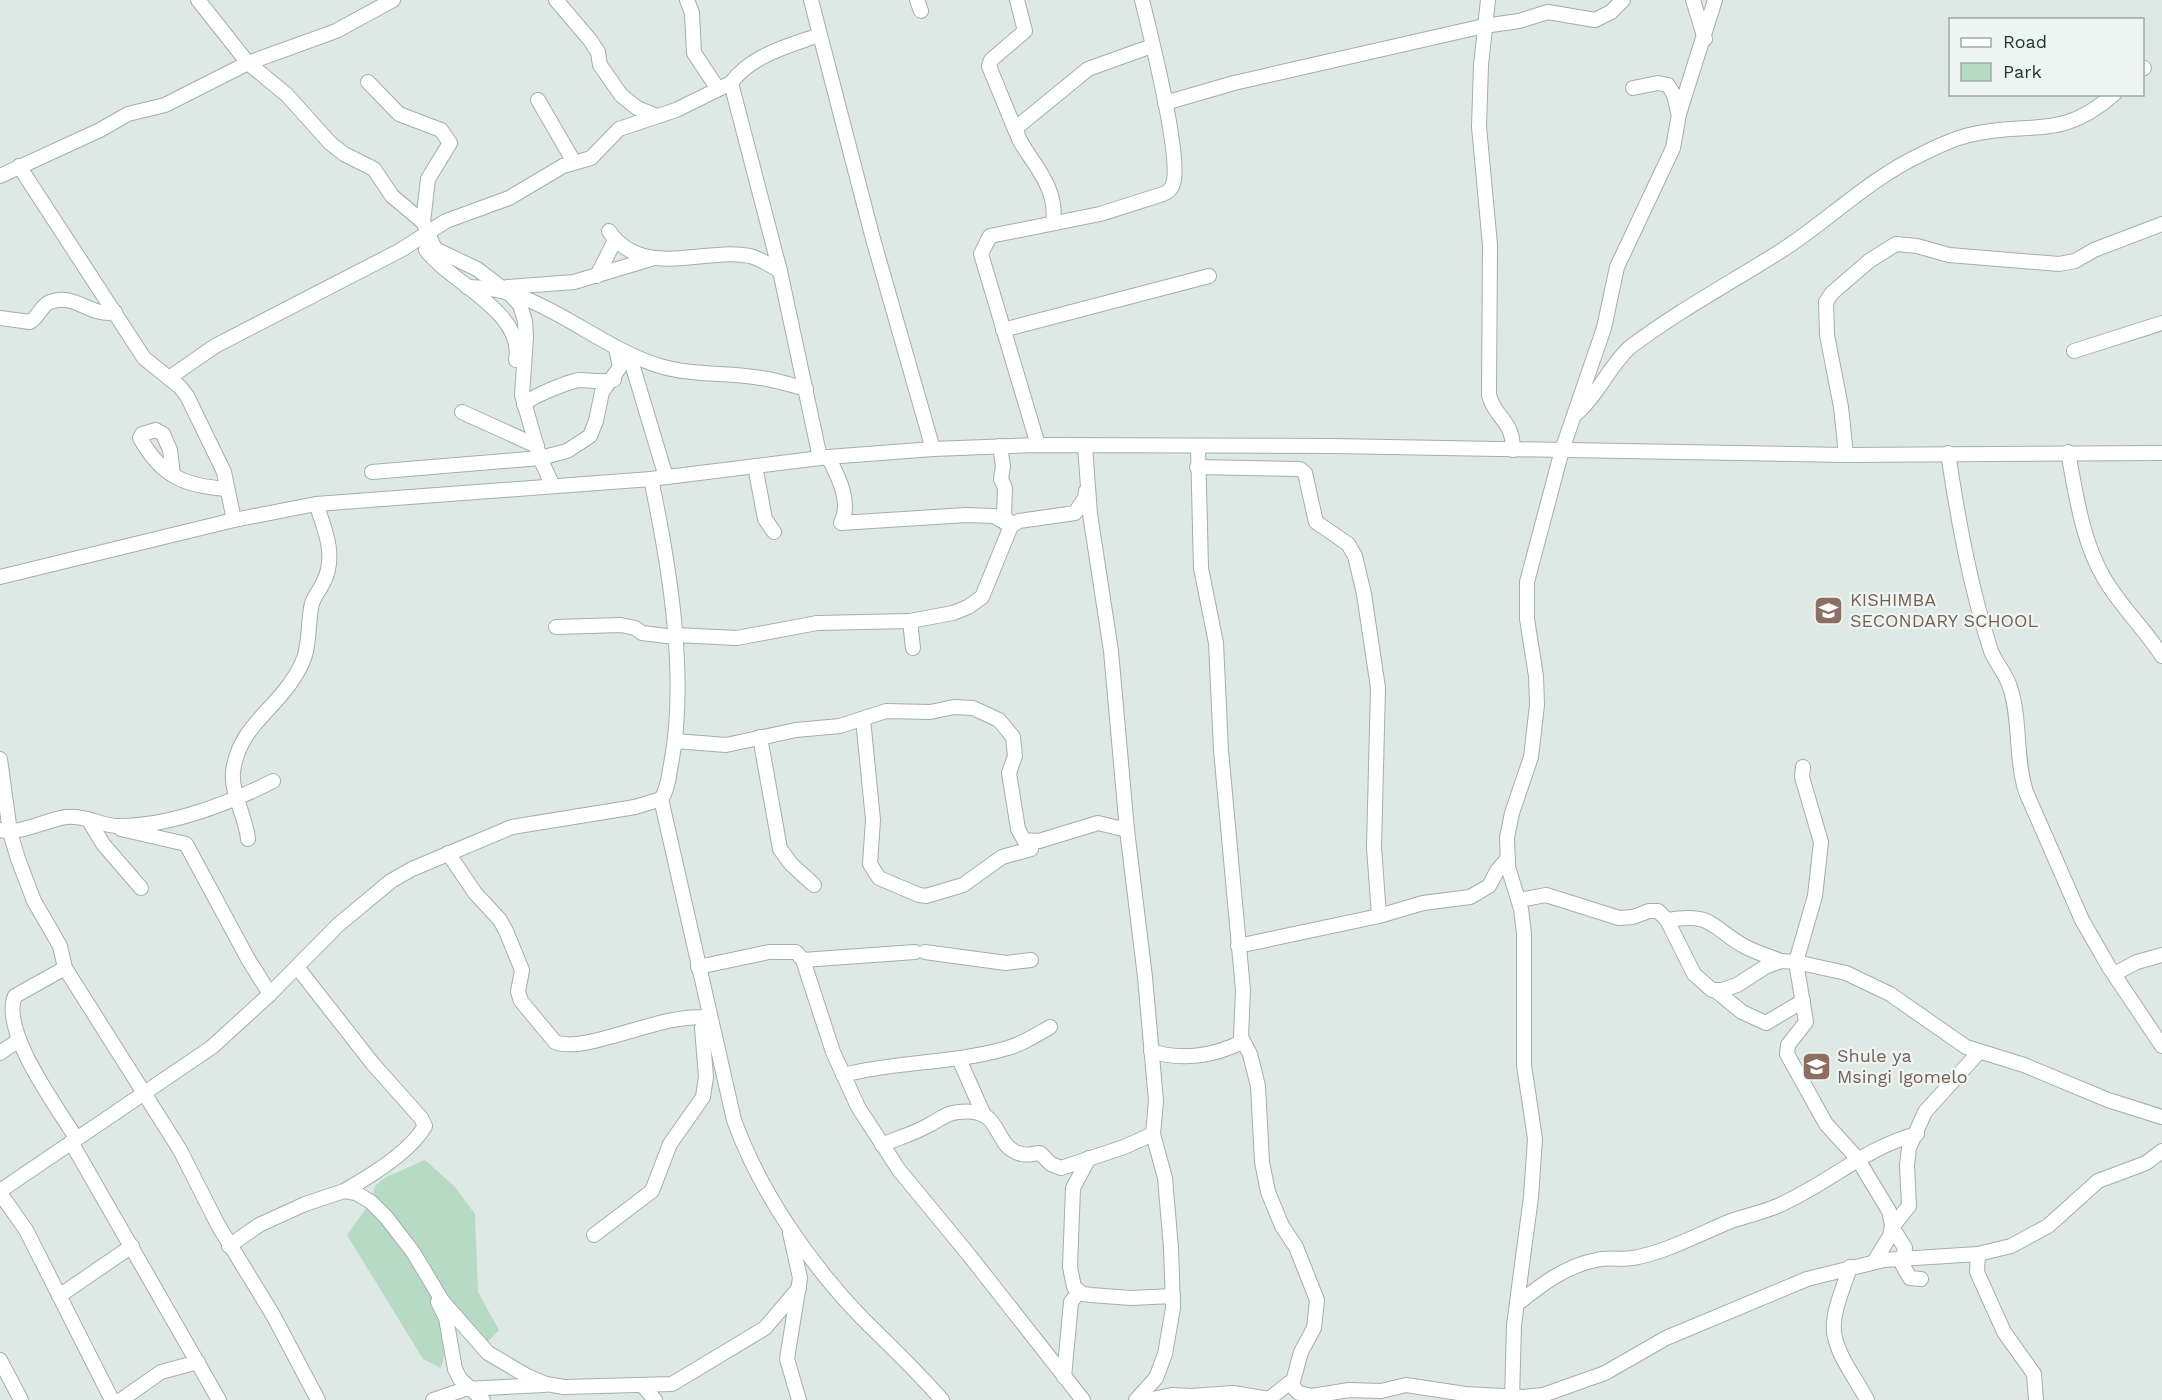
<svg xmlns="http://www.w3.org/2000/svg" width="2162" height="1400" font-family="'Work Sans',sans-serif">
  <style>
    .green { fill: #b7dac4 }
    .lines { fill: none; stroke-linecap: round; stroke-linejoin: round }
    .minor-casing { stroke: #a1b0ac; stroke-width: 16 }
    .minor { stroke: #fff; stroke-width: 14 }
    .labels { text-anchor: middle; stroke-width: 4.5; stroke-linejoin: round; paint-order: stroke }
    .education-label { font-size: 18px; fill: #785e54; stroke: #eef6f3; text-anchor: start }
  </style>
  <rect width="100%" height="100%" fill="#dee9e5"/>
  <path class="green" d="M 425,1160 L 455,1187 L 475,1214 L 478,1292 L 499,1330 L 480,1350 L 437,1299 L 446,1350 L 441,1368 L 423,1359 L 347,1235 L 372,1200 L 375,1186 L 386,1177 Z"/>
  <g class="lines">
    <defs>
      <g id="minor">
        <path d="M 198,0 L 248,63 L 287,95 L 330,143 L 344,154 L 374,169 L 392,196 L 423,222 L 435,249 L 477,269 L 510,294 L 520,305 L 525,321 L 526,337 L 522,395 L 540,458 L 552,484"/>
        <path d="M 556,0 L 590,40 L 598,52 L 600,65 L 621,95 L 637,108 L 657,116"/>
        <path d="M 687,0 L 692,13 L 694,53 L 718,89"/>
        <path d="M 811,0 L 873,239 L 933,449"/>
        <path d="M 917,0 L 921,11"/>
        <path d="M 1488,0 L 1481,65 L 1479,127 L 1490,245 L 1489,395 C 1495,419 1513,419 1513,450"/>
        <path d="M 1693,0 L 1705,39"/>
        <path d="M 819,35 C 789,46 751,55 731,83 L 780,271 L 820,458"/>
        <path d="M 2142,69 L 2144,68"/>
        <path d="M 368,82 L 399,114 L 441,130 L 450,143 L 428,179 L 423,222"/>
        <path d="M 1633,88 L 1658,83 L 1668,85 L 1674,95 L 1678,112"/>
        <path d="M 538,100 L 574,162"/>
        <path d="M 1165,103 L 1234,83 L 1484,26 L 1519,21 L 1548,12 L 1595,20 L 1611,12 L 1623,0"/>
        <path d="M 1016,132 L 989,66 L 991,60 L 1025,31 L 1017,0"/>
        <path d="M 19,166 L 144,358 L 180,387 L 187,396 L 224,472 L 234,520"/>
        <path d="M 0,176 L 100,130 L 128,114 L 165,105 L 248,63 L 336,31 L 393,0"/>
        <path d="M 1053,222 C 1060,178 1012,146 1017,127 L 1088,69 L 1152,46"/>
        <path d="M 609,231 C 642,280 703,247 750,256 C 761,259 770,265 780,271"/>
        <path d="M 426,250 C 451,283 525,312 516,360"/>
        <path d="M 597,276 L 615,240"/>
        <path d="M 467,287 C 540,286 593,346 660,366 C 693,376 727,372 761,378 C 776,380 791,385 806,389"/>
        <path d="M 507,287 L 574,282 L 654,258"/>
        <path d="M 0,318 L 30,322 C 39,317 40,306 50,302 C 74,292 92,318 115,312"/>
        <path d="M 1003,330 L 1209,276"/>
        <path d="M 2074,351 L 2162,323"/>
        <path d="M 629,354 L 666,477"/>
        <path d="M 169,378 L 215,346 L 401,250 L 446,221 L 509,198 L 563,166 L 591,158 L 619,129 L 676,110 L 731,83"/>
        <path d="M 524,405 C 529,397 570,381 580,380 C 592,380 602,383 614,380"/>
        <path d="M 462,412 L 537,446"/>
        <path d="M 1576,414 C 1598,395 1608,368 1629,348 C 1679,310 1734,281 1787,247 C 1833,216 1871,178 1922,154 C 1936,147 1953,139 1969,135 C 2030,120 2060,142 2114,94"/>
        <path d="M 1038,445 L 981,254 L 990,236 L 1100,214 L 1163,194 C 1168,192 1171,190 1173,184 C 1182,158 1150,33 1142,0"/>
        <path d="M 1000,446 L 1003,466 L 1001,479 L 1005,488 L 1004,515 L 1011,526"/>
        <path d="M 1085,446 L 1090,514 L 1111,651 L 1127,830 L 1145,977 L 1156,1101 L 1153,1134 L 1165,1178 L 1171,1248 L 1173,1308 L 1165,1354 L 1156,1378 L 1136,1400"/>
        <path d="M 1198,447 L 1201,568 L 1216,643 L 1221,750 L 1243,990 L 1241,1037 L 1250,1054 L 1258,1086 L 1262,1162 L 1268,1192 L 1282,1226 L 1296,1247 L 1317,1300 L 1314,1328 L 1301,1352 L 1292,1385"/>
        <path d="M 2068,452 C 2076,494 2082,541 2104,578 C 2120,606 2145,629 2162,656"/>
        <path d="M 1948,453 C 1958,519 1970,587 1991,651 C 1996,664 2006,674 2010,687 C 2021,721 2015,758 2026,792 L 2082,920 L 2109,967 L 2162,1046"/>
        <path d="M 1846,455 L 1841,407 L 1827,335 L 1826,302 L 1832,293 L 1869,261 L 1896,244 L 1917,246 L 1949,255 L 2059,264 L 2075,261 L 2094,250 L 2162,224"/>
        <path d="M 828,457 C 838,476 852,502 841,523 L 966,515 L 994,516 L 1011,526"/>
        <path d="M 755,466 L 765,519 L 774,532"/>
        <path d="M 1197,467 L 1300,469 L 1305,473 L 1316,522 L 1348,544 L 1355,556 L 1364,594 L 1378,688 L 1374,847 L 1379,916"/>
        <path d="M 372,472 L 540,458 L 567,451 L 590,436 L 596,421 L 602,392 L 620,367 L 616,348"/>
        <path d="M 173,475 L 170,450 L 163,434 L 156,430 L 142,434 L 140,438 C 162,477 185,486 227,489"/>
        <path d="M 0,577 L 234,520 L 316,504 L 651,479 L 828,457 L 933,449 L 1038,445 L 1333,446 L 1846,455 L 2162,453"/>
        <path d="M 910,621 L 913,648"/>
        <path d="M 556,627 L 621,625 L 635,628 L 642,633 L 675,637"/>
        <path d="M 675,635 L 737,638 L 817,623 L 910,621 L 953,613 L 968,607 L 982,597 L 1011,526 L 1019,521 L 1075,513 L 1085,498 L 1086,491"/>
        <path d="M 863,719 L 873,820 L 870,864 L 879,878 L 919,895 L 926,896 L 963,885 L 1002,857 L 1031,849"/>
        <path d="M 760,737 L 780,849 L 791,864 L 814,885"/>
        <path d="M 675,741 L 726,745 L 796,730 L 840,726 L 886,711 L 930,712 L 954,707 L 973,708 L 999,720 L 1013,737 L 1015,756 L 1009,773 L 1018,829 L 1024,840 L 1039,841 L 1098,823 L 1127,830"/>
        <path d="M 0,759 L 10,832 L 18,859 L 34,901 L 60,946 L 65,968 L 180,1150 L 218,1225 L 273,1315 L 318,1400"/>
        <path d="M 1803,767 L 1802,777 L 1821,842 L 1815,896 L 1796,962 L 1806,1022 L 1788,1045 L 1787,1054 L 1826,1124 L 1857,1158 L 1889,1211 L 1892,1225 L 1890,1236 L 1874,1262"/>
        <path d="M 661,799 L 734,1120 C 760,1192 809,1263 862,1318 C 889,1345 917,1371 942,1400"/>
        <path d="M 88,819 L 103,844 L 141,888"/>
        <path d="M 121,829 L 186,844 L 248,959 L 270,994"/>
        <path d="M 0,830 C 20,835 45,820 66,817 C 84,815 100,825 116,826 C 168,827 228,804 273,781"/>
        <path d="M 248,839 C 246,817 231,794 233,772 C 238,731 268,714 289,685 C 312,653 306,643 311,608 C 312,598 319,592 323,583 C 337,557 325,529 316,504"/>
        <path d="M 448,853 L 475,893 L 500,920 L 506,931 L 522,970 L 518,992 L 521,1001 L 555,1042 C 585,1055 664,1011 709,1018"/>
        <path d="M 1519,900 L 1546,895 L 1619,918 L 1633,917 L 1649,911 L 1658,911 L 1667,920 L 1694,974 L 1712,990 L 1722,990 L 1737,985 L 1765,967 L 1781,961 L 1796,962 L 1846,973 L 1890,994 L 1966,1047 L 2024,1065 L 2108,1100 L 2162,1117"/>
        <path d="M 1667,920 C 1711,913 1708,924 1742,945 C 1754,952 1768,956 1781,961"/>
        <path d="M 1238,946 L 1379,916 L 1423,903 L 1470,897 L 1489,886 L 1497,871 L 1508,858"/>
        <path d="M 925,952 L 1006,963 L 1031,960"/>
        <path d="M 803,960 L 915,952"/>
        <path d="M 297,967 L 373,1064 L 421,1118 L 425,1126 C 411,1151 369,1177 344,1191"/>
        <path d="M 698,967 L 769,952 L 796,952 L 803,960 L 833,1052 L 858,1107 L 899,1170 L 969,1255 L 1083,1400"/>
        <path d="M 65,968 L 15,996 C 0,1031 57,1107 76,1138"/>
        <path d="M 2114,974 L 2137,962 L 2162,955"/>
        <path d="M 1715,990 L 1742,1012 L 1766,1023 L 1803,1001"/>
        <path d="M 1151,1051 C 1181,1061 1214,1056 1242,1042"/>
        <path d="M 0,1053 L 19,1040"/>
        <path d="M 959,1059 L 983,1113"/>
        <path d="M 843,1075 C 896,1061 951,1064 1004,1049 C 1021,1045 1036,1035 1050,1027"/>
        <path d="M 71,1142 L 219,1400"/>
        <path d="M 882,1145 C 898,1138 915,1133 929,1125 C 939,1120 946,1113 958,1112 C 1006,1106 990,1147 1022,1154 C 1028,1156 1034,1153 1040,1153 L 1051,1164 L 1061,1168 L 1124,1147 L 1153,1134"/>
        <path d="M 1089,1158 L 1073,1188 L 1070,1267 L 1074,1287 L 1083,1294 L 1091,1295 L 1131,1298 L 1173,1296"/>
        <path d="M 0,1191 L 212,1047 L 270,994 L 338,925 L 391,881 L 412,869 L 512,827 L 635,807 L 661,799 C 668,789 669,775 671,764 C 688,677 669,564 651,479"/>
        <path d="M 0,1193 L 26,1230 L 112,1400"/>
        <path d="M 790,1233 L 800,1278 L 787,1359 L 799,1400"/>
        <path d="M 594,1235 L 652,1191 L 670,1144 L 703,1097 L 706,1077 L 702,1028 L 709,1018"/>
        <path d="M 229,1246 L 259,1225 L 305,1204 L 344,1191 L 356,1193 L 371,1202 L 386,1217 L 413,1252 L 443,1302 L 488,1353 L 527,1376 L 546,1384 L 564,1387 L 672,1384 L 765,1328 L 799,1288"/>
        <path d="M 1978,1254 L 1977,1272 L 2004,1332 L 2034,1374 L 2036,1400"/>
        <path d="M 1850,1267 C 1844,1287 1832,1311 1834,1332 C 1837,1356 1856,1378 1867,1400"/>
        <path d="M 1921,1279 L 1910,1278 L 1902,1264 L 1905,1248 L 1892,1227 L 1909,1206 L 1907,1165 L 1909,1148 L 1925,1112 L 1979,1052"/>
        <path d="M 59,1296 L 132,1246"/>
        <path d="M 438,1302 L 446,1318 L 455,1369 L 460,1379 L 483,1400"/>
        <path d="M 1517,1304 C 1541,1285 1565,1266 1596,1260 C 1608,1257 1621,1260 1633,1258 C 1667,1252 1699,1234 1731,1221 C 1745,1216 1760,1213 1775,1207 C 1824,1187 1865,1147 1917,1134"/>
        <path d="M 0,1360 L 21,1400"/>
        <path d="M 1064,1377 L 1071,1302 L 1079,1292"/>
        <path d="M 643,1386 L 655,1400"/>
        <path d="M 121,1400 L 161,1372 L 198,1362"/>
        <path d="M 433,1400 L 465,1389 L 544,1385"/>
        <path d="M 1148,1400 L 1172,1395 L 1191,1396 L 1233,1393 L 1269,1399 L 1289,1383 L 1299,1393 L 1312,1396 L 1349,1390 L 1381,1391 L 1406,1385 L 1465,1394 L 1523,1397 L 1543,1395 L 1605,1373 L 1666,1338 L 1807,1279 L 1884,1260 L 1978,1254 L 2011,1246 L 2048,1226 L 2098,1181 L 2146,1163 L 2162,1151"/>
        <path d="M 1512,1400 L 1514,1325 L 1531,1197 L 1535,1139 L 1524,1065 L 1524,933 L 1521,909 L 1508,867 L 1507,838 L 1512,813 L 1531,757 L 1537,705 L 1536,676 L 1527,619 L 1527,582 L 1562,450 L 1604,328 L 1617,267 L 1673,148 L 1679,114 L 1715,0"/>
      </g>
    </defs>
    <use href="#minor" class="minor-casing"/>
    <use href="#minor" class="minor"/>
  </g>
  <defs>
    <symbol id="school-square" viewBox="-11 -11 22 22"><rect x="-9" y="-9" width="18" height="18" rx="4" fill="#8d6e63" stroke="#eef6f3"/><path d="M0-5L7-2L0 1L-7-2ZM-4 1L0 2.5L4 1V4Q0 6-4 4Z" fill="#fff"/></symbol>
  </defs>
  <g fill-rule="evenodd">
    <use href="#school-square" x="1812" y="594" width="33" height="33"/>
    <use href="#school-square" x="1800" y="1050" width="33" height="33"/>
  </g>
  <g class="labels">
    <g class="education-label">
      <text x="1850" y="606">KISHIMBA<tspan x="1850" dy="21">SECONDARY SCHOOL</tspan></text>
      <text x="1837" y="1062">Shule ya<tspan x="1837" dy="21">Msingi Igomelo</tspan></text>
    </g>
  </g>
  <rect x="1949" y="18" width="195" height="78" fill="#eef6f3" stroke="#9caaa7" stroke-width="1.5"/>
  <rect x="1961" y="38" width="30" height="9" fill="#ffffff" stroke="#9caaa7" stroke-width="1.5"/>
  <text x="2003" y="48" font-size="18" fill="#203834">Road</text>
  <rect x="1961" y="63" width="30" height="18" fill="#b7dac4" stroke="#9caaa7" stroke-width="1.5"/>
  <text x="2003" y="78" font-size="18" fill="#203834">Park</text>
</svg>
